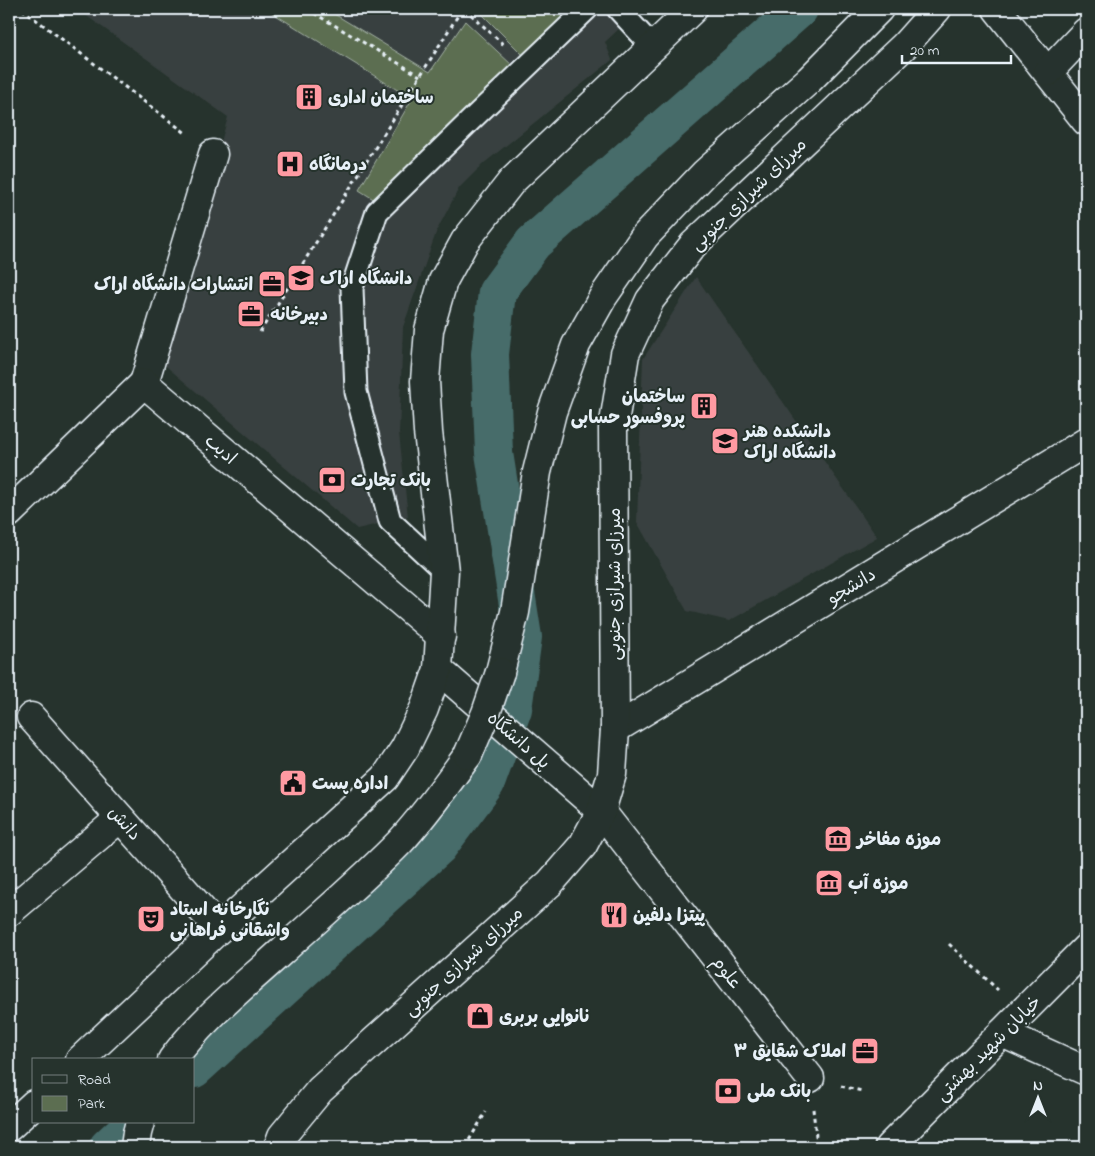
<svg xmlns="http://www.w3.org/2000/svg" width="1095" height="1156" font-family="'Indie Flower','Playpen Sans Arabic',sans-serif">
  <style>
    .built { fill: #394140 }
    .green { fill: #5c6e51; stroke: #a2b0a4 }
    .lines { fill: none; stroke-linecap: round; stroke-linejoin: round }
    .canal { stroke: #476c6b; stroke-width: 38 }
    .lane-casing { stroke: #e8f1f8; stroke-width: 25 }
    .street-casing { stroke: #e8f1f8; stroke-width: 31 }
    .secondary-casing { stroke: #e8f1f8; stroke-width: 31 }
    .path { stroke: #e8f1f8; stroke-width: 3; stroke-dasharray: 4 4; stroke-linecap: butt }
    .lane { stroke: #26332d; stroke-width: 21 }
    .street { stroke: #26332d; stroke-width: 28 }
    .secondary { stroke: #26332d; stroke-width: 28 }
    .secondary-bridge-casing { stroke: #e8f1f8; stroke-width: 31; stroke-linecap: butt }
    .secondary-bridge { stroke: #26332d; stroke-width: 28 }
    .labels { text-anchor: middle; stroke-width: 4; stroke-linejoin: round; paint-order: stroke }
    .poi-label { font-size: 18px; font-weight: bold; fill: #e8f1f8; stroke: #26332d; text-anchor: start }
    .street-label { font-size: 18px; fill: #e8f1f8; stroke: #26332d }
  </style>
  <rect width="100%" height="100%" fill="#26332d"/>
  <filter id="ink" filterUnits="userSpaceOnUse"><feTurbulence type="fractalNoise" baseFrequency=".02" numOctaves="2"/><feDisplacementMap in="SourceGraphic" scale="10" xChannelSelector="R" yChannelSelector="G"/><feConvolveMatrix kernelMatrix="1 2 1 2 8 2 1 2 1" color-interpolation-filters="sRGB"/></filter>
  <g filter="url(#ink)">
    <g class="built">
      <path d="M 77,9 L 640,9 L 605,42 L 612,60 L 483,164 L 459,188 L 437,230 L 403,327 L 399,433 L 408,517 L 357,529 L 160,361 L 228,117 Z"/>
      <path d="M 696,277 L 877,537 L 729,621 L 687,611 L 637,522 L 643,359 Z"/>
    </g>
    <g class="green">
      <path d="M 266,9 L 326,9 L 430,72 L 465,21 L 513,66 L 375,200 L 359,190 L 412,99 Z"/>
      <path d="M 477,9 L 571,9 L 524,56 Z"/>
    </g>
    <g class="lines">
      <g class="canal">
        <path d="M 194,1069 L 438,847 L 486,783 L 513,709 L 523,637 L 494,453 L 490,354 L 497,292 L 533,243 L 799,9"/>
        <path d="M 108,1147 L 135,1122"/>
      </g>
      <defs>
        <g id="lane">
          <path d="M 618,9 L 653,47"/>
          <path d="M 444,571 L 390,521 L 356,392 L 352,288 L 377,212 L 470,121 L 587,9"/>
        </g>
        <g id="street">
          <path d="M 997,9 L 1086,121"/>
          <path d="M 1048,72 L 1086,32"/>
          <path d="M 144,383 L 213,154"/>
          <path d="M 9,513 L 144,383 L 441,636"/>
          <path d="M 31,717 L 219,929"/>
          <path d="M 615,729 L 1086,442"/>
          <path d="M 601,811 L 810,1078"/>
          <path d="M 9,912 L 120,818"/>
          <path d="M 1002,1033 L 1086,1071"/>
        </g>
        <g id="secondary">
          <path d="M 438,669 L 601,811"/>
          <path d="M 500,672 L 515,612 L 537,472 L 552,412 L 576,345 L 603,297 L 645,236 L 705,173 L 809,80 L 879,9"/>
          <path d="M 80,1060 L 219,929 L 385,778 L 405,748 L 424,709 L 438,669 L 444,571 L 428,432 L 425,381 L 429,330 L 443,281 L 465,241 L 512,181 L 693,9"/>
          <path d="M 172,1060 C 202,1019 243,987 280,953 C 320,916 362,881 400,842 C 425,815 446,785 468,755"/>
          <path d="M 9,1127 L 34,1104"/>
          <path d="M 135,1147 L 137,1133 L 140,1122"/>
          <path d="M 278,1147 L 282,1136 L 320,1090 L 550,883 L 583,845 L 601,811 L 612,774 L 615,729 L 613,429 L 625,354 L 650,300 L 693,245 L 904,46 L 937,9"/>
          <path d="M 889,1147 L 1086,948"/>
        </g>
      </defs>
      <use href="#lane" class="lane-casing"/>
      <use href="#street" class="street-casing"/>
      <use href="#secondary" class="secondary-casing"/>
      <g class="path">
        <path d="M 22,9 L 187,134"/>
        <path d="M 307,9 L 420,76"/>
        <path d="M 465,9 L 506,47"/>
        <path d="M 260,332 L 462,9"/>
        <path d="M 949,944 L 998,990"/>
        <path d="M 841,1086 L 862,1091"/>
        <path d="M 813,1109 L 816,1136 L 821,1147"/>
        <path d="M 465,1147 L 486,1112"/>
      </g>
      <use href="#lane" class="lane"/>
      <use href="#street" class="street"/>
      <use href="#secondary" class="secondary"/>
      <defs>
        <path id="secondary-bridge" d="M 468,755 L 486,713 L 500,672"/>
      </defs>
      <use href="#secondary-bridge" class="secondary-bridge-casing"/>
      <use href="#secondary-bridge" class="secondary-bridge"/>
    </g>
  </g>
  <defs>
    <symbol id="building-square" viewBox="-11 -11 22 22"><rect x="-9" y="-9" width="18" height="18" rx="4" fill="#ff9aa2" stroke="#26332d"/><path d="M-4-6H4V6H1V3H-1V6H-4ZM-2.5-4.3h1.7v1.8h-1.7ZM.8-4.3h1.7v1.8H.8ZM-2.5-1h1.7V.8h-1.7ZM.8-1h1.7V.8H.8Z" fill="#111"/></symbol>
    <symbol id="hospital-square" viewBox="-11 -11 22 22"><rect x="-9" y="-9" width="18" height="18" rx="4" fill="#ff9aa2" stroke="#26332d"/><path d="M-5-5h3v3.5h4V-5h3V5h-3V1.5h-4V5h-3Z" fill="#111"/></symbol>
    <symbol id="university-square" viewBox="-11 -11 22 22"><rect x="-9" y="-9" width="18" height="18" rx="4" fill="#ff9aa2" stroke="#26332d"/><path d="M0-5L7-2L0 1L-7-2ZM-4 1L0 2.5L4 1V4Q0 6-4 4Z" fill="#111"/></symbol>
    <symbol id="office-square" viewBox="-11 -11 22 22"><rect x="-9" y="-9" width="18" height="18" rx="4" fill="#ff9aa2" stroke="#26332d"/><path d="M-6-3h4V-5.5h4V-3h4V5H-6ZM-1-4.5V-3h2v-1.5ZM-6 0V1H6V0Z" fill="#111"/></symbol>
    <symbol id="bank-square" viewBox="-11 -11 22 22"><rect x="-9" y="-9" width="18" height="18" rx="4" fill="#ff9aa2" stroke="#26332d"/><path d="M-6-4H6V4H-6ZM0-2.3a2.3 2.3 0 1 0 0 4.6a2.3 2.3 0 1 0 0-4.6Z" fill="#111"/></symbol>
    <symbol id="civic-square" viewBox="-11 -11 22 22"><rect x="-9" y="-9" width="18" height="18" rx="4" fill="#ff9aa2" stroke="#26332d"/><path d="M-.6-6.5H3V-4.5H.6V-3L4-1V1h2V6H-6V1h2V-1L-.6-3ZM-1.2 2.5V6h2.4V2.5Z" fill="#111"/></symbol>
    <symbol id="museum-square" viewBox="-11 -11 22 22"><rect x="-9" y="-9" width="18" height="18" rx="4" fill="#ff9aa2" stroke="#26332d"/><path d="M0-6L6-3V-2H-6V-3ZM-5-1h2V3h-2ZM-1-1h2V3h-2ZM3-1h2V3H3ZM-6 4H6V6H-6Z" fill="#111"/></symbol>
    <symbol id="restaurant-square" viewBox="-11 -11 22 22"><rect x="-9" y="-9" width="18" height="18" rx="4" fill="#ff9aa2" stroke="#26332d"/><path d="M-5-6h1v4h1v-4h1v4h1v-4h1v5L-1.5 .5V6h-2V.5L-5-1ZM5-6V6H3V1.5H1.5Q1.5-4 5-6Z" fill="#111"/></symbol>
    <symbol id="theatre-square" viewBox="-11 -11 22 22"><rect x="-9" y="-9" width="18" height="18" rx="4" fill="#ff9aa2" stroke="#26332d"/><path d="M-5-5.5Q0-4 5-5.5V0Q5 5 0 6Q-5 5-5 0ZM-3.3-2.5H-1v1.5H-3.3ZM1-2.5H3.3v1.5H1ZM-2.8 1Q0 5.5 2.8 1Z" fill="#111"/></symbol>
    <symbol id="shop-square" viewBox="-11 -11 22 22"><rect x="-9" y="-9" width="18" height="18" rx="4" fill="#ff9aa2" stroke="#26332d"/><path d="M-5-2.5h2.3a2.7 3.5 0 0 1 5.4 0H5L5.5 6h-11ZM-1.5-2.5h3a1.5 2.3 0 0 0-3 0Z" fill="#111"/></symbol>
  </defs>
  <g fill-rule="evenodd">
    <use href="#building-square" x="293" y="81" width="32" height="32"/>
    <use href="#hospital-square" x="274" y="148" width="32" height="32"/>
    <use href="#university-square" x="285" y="262" width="32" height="32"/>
    <use href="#office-square" x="256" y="268" width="32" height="32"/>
    <use href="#office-square" x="235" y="298" width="32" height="32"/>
    <use href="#building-square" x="688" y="390" width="32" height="32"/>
    <use href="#university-square" x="709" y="425" width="32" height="32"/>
    <use href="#bank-square" x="316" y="464" width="32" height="32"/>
    <use href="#civic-square" x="277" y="767" width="32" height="32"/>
    <use href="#museum-square" x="822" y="823" width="32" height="32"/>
    <use href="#museum-square" x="813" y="867" width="32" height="32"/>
    <use href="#restaurant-square" x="598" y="899" width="32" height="32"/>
    <use href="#theatre-square" x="135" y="903" width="32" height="32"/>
    <use href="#shop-square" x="464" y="1000" width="32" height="32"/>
    <use href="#office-square" x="849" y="1035" width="32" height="32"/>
    <use href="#bank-square" x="712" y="1075" width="32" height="32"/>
  </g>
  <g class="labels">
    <g class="poi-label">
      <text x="328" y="103">ساختمان اداری</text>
      <text x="309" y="170">درمانگاه</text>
      <text x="320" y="284">دانشگاه اراک</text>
      <text x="253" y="290" text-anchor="end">انتشارات دانشگاه اراک</text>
      <text x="270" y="320">دبیرخانه</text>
      <text x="685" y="402" text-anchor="end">ساختمان<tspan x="685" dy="21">پروفسور حسابی</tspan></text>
      <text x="744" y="437">دانشکده هنر<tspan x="744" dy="21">دانشگاه اراک</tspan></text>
      <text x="351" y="486">بانک تجارت</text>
      <text x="312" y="789">اداره پست</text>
      <text x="857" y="845">موزه مفاخر</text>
      <text x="848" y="889">موزه آب</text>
      <text x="170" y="915">نگارخانه استاد<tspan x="170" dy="21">واشقانی فراهانی</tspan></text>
      <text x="633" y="921">پیتزا دلفین</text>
      <text x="499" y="1022">نانوایی بربری</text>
      <text x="846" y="1057" text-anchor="end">املاک شقایق ۳</text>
      <text x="747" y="1097">بانک ملی</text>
    </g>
    <g class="street-label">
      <text transform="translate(748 194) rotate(-44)" y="6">میرزای شیرازی جنوبی</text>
      <text transform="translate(221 449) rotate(41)" y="6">ادیب</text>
      <text transform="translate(614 584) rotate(-90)" y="6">میرزای شیرازی جنوبی</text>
      <text transform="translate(851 586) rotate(-31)" y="6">دانشجو</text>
      <text transform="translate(519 740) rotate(41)" y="6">پل دانشگاه</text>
      <text transform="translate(125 823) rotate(48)" y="6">دانش</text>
      <text transform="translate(463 961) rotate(-42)" y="6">میرزای شیرازی جنوبی</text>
      <text transform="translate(727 972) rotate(52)" y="6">علوم</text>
      <text transform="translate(988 1048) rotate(-45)" y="6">خیابان شهید بهشتی</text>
    </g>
  </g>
  <rect width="1095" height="1156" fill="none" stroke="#26332d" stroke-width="30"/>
  <rect x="15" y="15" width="1065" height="1126" fill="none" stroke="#e8f1f8" stroke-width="2" filter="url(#ink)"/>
  <rect x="32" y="1058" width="162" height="65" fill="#26332d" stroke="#747f7e"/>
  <rect x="42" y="1075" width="25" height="8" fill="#26332d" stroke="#747f7e"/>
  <text x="78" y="1084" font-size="15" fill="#e8f1f8">Road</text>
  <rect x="42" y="1096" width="25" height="15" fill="#5c6e51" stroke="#747f7e"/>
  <text x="78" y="1108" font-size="15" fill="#e8f1f8">Park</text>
  <g transform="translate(1038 1098)" stroke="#26332d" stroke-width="4" paint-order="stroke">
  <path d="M0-4L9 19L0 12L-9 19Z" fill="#e8f1f8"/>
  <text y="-8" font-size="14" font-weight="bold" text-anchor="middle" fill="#e8f1f8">N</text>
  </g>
  <path d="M902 55v8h109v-8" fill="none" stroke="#e8f1f8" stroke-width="2.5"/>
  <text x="910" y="55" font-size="15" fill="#e8f1f8" stroke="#26332d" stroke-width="4" paint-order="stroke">20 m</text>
</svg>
